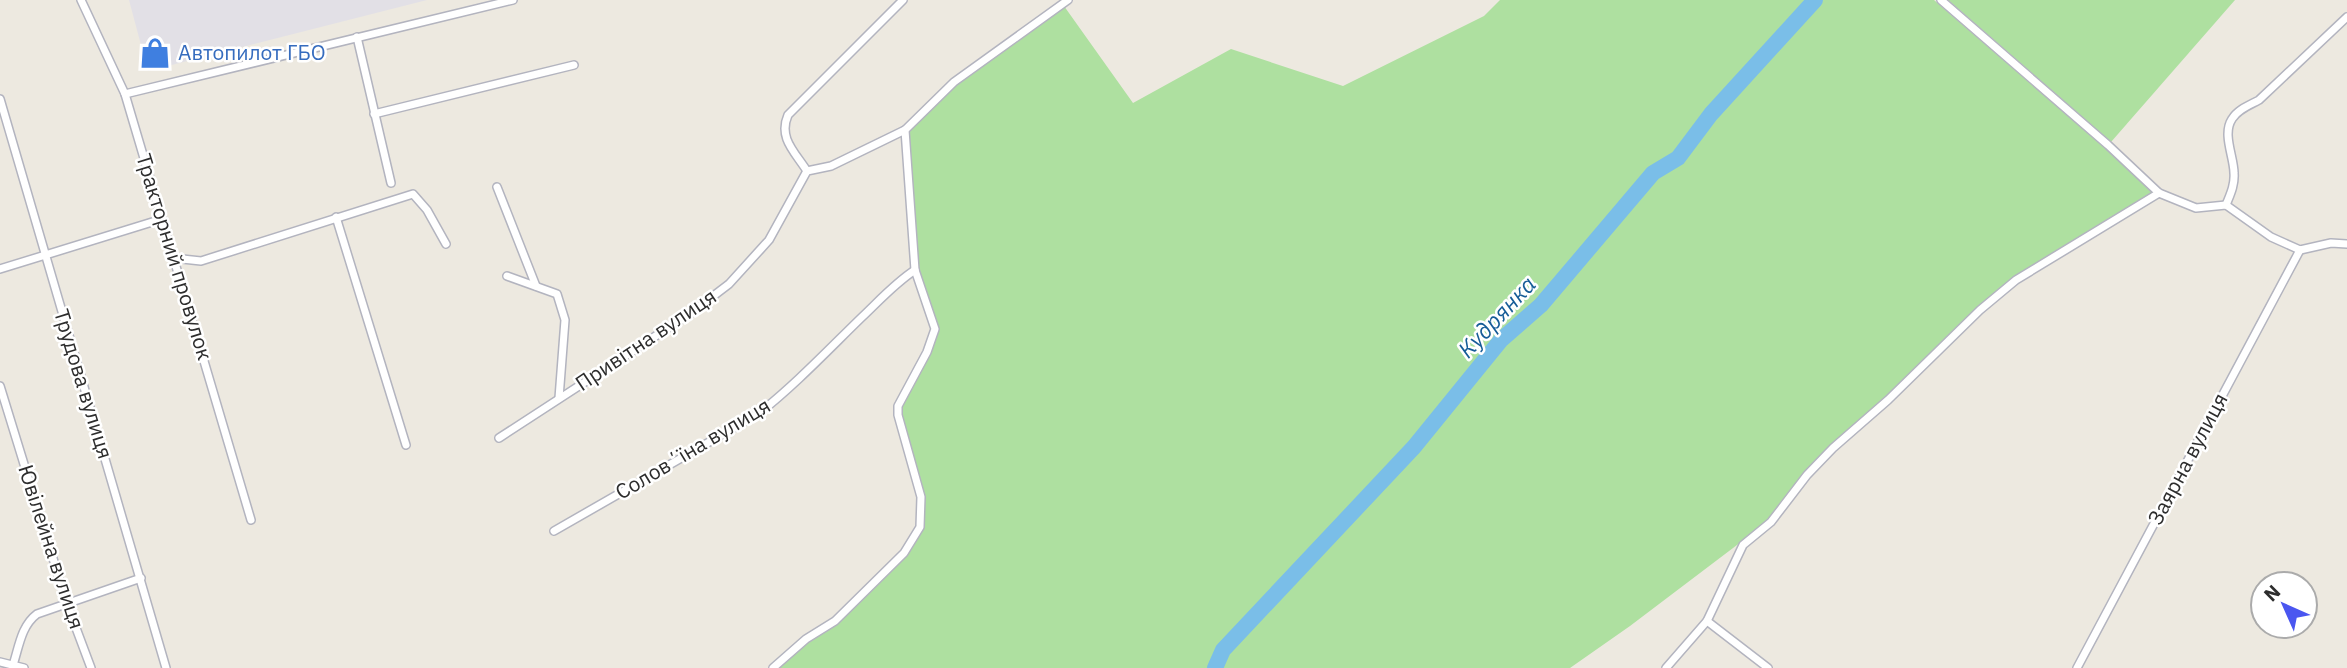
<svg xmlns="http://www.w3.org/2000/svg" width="2347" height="668" font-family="'IBM Plex Sans',sans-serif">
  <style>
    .industrial { fill: #e2e0e6 }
    .green { fill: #aee0a0 }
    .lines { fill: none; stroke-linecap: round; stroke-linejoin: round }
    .river { stroke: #7abee8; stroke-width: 16 }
    .minor-casing { stroke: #b3b4bf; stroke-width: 10 }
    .minor { stroke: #fff; stroke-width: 7 }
    .labels { text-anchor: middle; stroke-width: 5; stroke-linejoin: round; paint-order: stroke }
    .shop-label { font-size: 21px; fill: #366cbe; stroke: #fff; text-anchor: start }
    .street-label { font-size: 21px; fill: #2d2d2d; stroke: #fff }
    .water-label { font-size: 23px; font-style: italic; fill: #165c97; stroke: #fff }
  </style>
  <rect width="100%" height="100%" fill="#ede9e0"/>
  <path class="industrial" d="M 129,0 L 427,0 L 148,71 Z"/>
  <g class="green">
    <path d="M 1500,0 L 1934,0 L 2107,149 L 2153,193 L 2014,279 L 1831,446 L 1770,520 L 1630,626 L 1570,668 L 779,668 L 808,643 L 838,624 L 907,556 L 924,528 L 925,496 L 902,414 L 902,407 L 930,354 L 939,329 L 919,269 L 909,131 L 956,84 L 1064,6 L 1133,103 L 1231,49 L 1343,86 L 1484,16 Z"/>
    <path d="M 1948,0 L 2235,0 L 2111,142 Z"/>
  </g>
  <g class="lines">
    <path class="river" d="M 1215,668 L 1223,650 L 1414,447 L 1501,340 L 1541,305 L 1653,173 L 1678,158 L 1711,114 L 1815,0"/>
    <defs>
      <g id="minor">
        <path d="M 81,0 L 125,94 L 251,520"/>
        <path d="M 1941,0 L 2108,145 L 2159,193 L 2196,208 L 2226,205 L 2271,237 L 2300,250 L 2331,243 L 2347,244"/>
        <path d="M 357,37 L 391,183"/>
        <path d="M 125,94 L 513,0"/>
        <path d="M 0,99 L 166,668"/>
        <path d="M 374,114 L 574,65"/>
        <path d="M 807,171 C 795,152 778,138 788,115 L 903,0"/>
        <path d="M 497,187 L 536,286"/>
        <path d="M 2226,205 C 2230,195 2235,185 2234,173 C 2234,157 2222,134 2232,119 C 2238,109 2250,105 2259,100 L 2347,17"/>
        <path d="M 336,217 L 406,445"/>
        <path d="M 173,258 L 201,261 L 413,194 L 427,210 L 446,244"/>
        <path d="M 0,269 L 162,219"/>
        <path d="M 507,276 L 557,294 L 565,320 L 559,398"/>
        <path d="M 0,386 L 67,604 L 91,668"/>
        <path d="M 499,438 L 691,313 L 729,284 L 769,240 L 807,171 L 831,166 L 905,130"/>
        <path d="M 554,531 L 758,414 C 795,385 828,350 862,317 C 879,301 895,283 915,270"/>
        <path d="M 1707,621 L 1768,668"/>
        <path d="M 0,662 L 24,668"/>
        <path d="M 13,665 C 19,647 21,626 37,614 L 141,578"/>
        <path d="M 773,668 L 806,639 L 835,621 L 904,553 L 920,527 L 921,497 L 898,415 L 898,406 L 927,352 L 935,329 L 915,270 L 905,130 L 954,82 L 1068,0"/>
        <path d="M 1666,668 L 1707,621 L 1743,545 L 1771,522 L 1807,475 L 1833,448 L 1888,400 L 1980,310 L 2016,280 L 2159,193"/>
        <path d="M 2077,668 L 2300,250"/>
      </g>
    </defs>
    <use href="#minor" class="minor-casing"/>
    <use href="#minor" class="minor"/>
  </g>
  <defs>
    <symbol id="shop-bare" viewBox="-9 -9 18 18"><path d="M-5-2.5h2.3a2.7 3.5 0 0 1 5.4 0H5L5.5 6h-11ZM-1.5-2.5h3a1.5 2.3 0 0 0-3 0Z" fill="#3f7fe0" stroke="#fff" stroke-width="2.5" paint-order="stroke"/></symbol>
  </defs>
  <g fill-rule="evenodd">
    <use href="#shop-bare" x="133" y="31" width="44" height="44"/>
  </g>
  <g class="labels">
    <g class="shop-label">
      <text x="178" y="60">Автопилот ГБО</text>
    </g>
    <g class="street-label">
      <text transform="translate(174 257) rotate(73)" y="7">Тракторний провулок</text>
      <text transform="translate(646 340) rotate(-34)" y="7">Привітна вулиця</text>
      <text transform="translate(83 384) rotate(73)" y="7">Трудова вулиця</text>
      <text transform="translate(693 449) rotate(-31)" y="7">Соловʼїна вулиця</text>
      <text transform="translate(2188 459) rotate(-62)" y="7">Заярна вулиця</text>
      <text transform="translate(51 547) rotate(72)" y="7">Ювілейна вулиця</text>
    </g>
    <g class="water-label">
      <text transform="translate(1497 317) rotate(-47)" y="8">Кудрянка</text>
    </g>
  </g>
  <g transform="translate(2284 605) rotate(315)"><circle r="33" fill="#ffffff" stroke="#ababab" stroke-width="2"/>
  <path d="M0-5L12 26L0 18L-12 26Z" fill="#4a56f0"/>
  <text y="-10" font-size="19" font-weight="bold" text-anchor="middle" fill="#2d2d2d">N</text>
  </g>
</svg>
